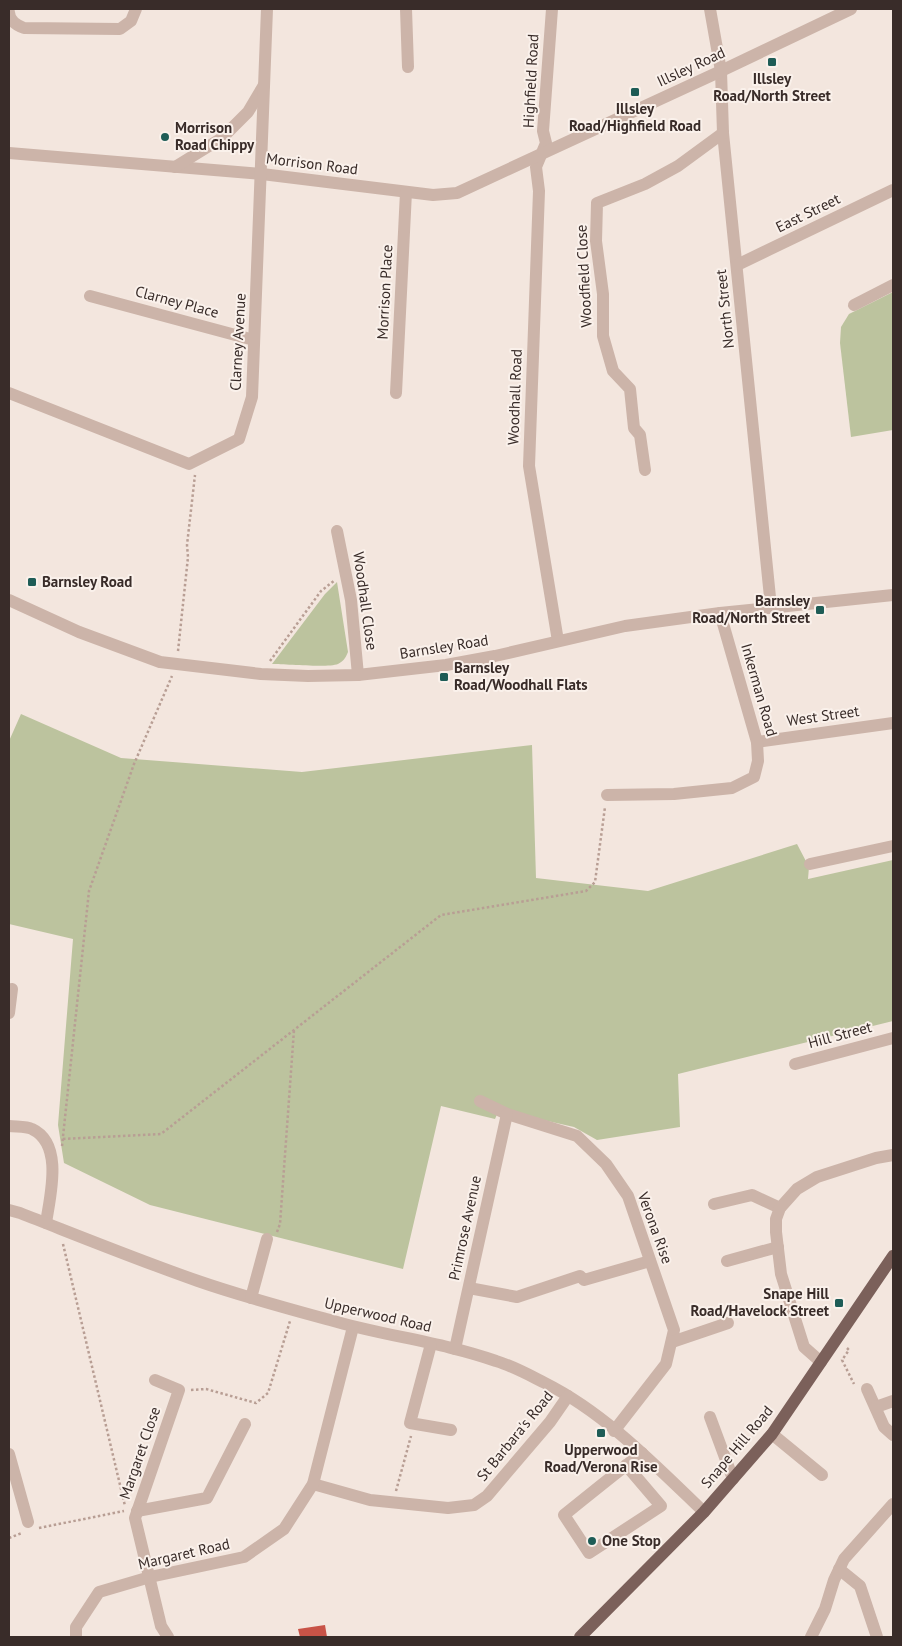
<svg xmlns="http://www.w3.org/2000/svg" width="902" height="1646" font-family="'PT Sans',sans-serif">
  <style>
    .green { fill: #bcc39e }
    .building { fill: #c85347 }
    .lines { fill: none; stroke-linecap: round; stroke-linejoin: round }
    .path { stroke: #b89e94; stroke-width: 2.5; stroke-dasharray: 2.5 2.5; stroke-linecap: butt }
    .minor { stroke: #ccb4a9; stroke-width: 12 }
    .major { stroke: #7b605a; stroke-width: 12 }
    .poi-dot { fill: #1e5c56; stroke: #faf1eb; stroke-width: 2 }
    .labels { text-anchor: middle; stroke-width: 4; stroke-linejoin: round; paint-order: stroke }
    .street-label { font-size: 15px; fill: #392c29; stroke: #faf1eb }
    .poi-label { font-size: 15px; font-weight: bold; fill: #392c29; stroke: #faf1eb; text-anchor: start }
  </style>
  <rect width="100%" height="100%" fill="#f3e6de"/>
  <g class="green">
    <path d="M 893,292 L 893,430 L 851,437 L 840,343 L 841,327 L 849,314 Z"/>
    <path d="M 337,582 L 348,652 C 346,657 344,661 338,664 C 328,668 285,664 272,664 L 325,594 Z"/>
    <path d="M 21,714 L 121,758 L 302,772 L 532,745 L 536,878 L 648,891 L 797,844 L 809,867 L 808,879 L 893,860 L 893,1021 L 678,1074 L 680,1127 L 597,1140 L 574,1127 L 499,1110 L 495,1119 L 441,1106 L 403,1269 L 150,1205 L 64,1163 L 58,1125 L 73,939 L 9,924 L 9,741 Z"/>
  </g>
  <path class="building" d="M 325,1625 L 327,1637 L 300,1637 L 298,1629 Z"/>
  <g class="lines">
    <g class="path">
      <path d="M 178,651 L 188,557 L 187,545 L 195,475"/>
      <path d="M 270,661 L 321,591 L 335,580"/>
      <path d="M 63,1139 L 161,1134 L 441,915 L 586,891 L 595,882 L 605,807"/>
      <path d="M 62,1146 L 89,891 L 134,764 L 172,676"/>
      <path d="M 277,1232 L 280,1224 L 294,1030"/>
      <path d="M 63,1244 L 125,1506"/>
      <path d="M 847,1348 L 849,1350 L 842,1360 L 854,1384"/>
      <path d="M 191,1390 L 206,1389 L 256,1403 L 268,1393 L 290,1321"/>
      <path d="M 396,1491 L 411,1436"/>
      <path d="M 39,1528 L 124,1511"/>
      <path d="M 9,1538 L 22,1533"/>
    </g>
    <g class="minor">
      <path d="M 406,9 L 408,67"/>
      <path d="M 552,9 L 543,131 L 546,143 L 536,167 L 539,191 L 529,466 L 558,641"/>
      <path d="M 710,9 L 721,71 L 723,133 L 771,607"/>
      <path d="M 9,12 C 9,21 16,25 24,28 L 120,29 L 131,21 L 136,9"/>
      <path d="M 9,153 L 262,174 L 433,195 L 457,193 L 721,71 L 851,9"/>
      <path d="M 175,167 L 222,138 L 248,112 L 264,85"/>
      <path d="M 737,265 L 893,190"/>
      <path d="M 90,296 L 254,340"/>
      <path d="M 854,305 L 893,285"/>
      <path d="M 9,393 L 189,464 L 239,439 L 252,397 L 267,9"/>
      <path d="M 396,393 L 406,192"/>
      <path d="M 645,470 L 640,435 L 634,428 L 630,389 L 613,371 L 603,336 L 603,294 L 596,241 L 597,203 L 645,184 L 678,166 L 723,133"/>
      <path d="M 337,531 L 351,600 L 358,675"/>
      <path d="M 9,600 L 79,632 L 160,662 L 261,674 L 308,676 L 358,675 L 446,665 L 495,656 L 625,626 L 720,613 L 893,595"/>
      <path d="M 757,742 L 893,723"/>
      <path d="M 607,795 L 674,794 L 732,788 L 754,777 L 758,761 L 757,742 L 720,613"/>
      <path d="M 810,864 L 893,846"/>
      <path d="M 9,1013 L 12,989"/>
      <path d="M 795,1064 L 893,1038"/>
      <path d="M 480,1101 L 507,1114 L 577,1136 L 606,1164 L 628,1196 L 674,1330 L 666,1364 L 614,1431"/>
      <path d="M 9,1126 C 16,1127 26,1126 32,1129 C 64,1144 50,1196 46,1223"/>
      <path d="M 714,1204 L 752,1195 L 780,1208"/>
      <path d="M 9,1210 L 20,1213 C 79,1236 138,1260 198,1281 C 241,1296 286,1308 330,1320 C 384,1336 442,1342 496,1361 C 513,1366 529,1375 545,1383 C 605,1413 656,1466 704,1512"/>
      <path d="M 727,1261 L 778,1247"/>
      <path d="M 469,1288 L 517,1297 L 580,1276 L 584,1280 L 650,1261"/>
      <path d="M 251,1298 L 267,1239"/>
      <path d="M 672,1342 L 728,1323"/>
      <path d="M 431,1344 L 410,1423 L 451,1430"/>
      <path d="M 455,1349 L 507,1114"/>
      <path d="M 821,1362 L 804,1347 L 781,1274 L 776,1232 L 776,1219 L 780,1208 L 797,1189 L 817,1177 L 876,1158 L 893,1155"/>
      <path d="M 155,1380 L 179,1390 L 135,1518 L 161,1626 L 168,1637"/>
      <path d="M 867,1389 L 884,1427 L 893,1435"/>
      <path d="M 876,1407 L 893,1401"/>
      <path d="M 710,1417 L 733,1479"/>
      <path d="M 772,1434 L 822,1475"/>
      <path d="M 9,1454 L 28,1522"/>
      <path d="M 626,1465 L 661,1506 L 589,1553 L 564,1515 C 590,1494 616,1473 642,1453"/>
      <path d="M 313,1484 L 370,1500 L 448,1508 L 474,1505 L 487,1496 L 550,1422 L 568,1396"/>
      <path d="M 137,1511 L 207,1498 L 245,1424"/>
      <path d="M 839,1569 L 860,1586 L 877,1637"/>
      <path d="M 76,1637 L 76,1627 L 99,1592 L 150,1577 L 244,1557 L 284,1529 L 313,1484 L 353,1327"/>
      <path d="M 811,1637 L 825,1609 L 834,1580 L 844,1559 L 893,1504"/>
    </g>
    <path class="major" d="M 580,1637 L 704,1512 L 772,1434 L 893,1256"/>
  </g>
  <g class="poi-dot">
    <rect x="767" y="57" width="10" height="10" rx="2.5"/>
    <rect x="630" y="87" width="10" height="10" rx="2.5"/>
    <circle cx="165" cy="137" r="5"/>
    <rect x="27" y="577" width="10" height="10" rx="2.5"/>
    <rect x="815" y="605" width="10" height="10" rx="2.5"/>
    <rect x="439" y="672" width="10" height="10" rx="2.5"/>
    <rect x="834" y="1298" width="10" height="10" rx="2.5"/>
    <rect x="596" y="1428" width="10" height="10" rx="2.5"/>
    <circle cx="592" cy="1541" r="5"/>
  </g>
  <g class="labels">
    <g class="street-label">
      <text transform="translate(691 67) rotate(-25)" y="5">Illsley Road</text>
      <text transform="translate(531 81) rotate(-87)" y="5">Highfield Road</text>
      <text transform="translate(312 164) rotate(7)" y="5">Morrison Road</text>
      <text transform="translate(808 213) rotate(-26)" y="5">East Street</text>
      <text transform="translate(584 276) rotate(-93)" y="5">Woodfield Close</text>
      <text transform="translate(385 292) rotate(-87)" y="5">Morrison Place</text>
      <text transform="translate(177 302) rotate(15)" y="5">Clarney Place</text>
      <text transform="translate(725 309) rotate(-96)" y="5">North Street</text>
      <text transform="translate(238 342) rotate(-87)" y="5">Clarney Avenue</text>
      <text transform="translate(515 397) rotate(-88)" y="5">Woodhall Road</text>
      <text transform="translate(365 601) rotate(82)" y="5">Woodhall Close</text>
      <text transform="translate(444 647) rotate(-9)" y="5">Barnsley Road</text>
      <text transform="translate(759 690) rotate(74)" y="5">Inkerman Road</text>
      <text transform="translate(823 716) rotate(-8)" y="5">West Street</text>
      <text transform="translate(840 1035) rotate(-15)" y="5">Hill Street</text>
      <text transform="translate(465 1228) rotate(-78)" y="5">Primrose Avenue</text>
      <text transform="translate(655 1228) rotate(70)" y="5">Verona Rise</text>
      <text transform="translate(378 1315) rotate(13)" y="5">Upperwood Road</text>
      <text transform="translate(515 1436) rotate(-51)" y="5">St Barbara's Road</text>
      <text transform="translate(737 1447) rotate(-50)" y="5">Snape Hill Road</text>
      <text transform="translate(140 1453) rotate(-71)" y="5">Margaret Close</text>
      <text transform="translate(184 1554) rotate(-13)" y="5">Margaret Road</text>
    </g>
    <g class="poi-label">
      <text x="772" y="84" text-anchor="middle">Illsley<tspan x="772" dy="17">Road/North Street</tspan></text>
      <text x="635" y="114" text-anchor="middle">Illsley<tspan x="635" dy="17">Road/Highfield Road</tspan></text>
      <text x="175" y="133">Morrison<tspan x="175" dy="17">Road Chippy</tspan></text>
      <text x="42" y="587">Barnsley Road</text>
      <text x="810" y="606" text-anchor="end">Barnsley<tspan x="810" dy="17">Road/North Street</tspan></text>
      <text x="454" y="673">Barnsley<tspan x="454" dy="17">Road/Woodhall Flats</tspan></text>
      <text x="829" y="1299" text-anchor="end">Snape Hill<tspan x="829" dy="17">Road/Havelock Street</tspan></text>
      <text x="601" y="1455" text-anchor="middle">Upperwood<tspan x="601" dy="17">Road/Verona Rise</tspan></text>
      <text x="602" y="1546">One Stop</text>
    </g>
  </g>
  <rect width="902" height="1646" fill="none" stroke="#392c29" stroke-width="20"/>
</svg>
